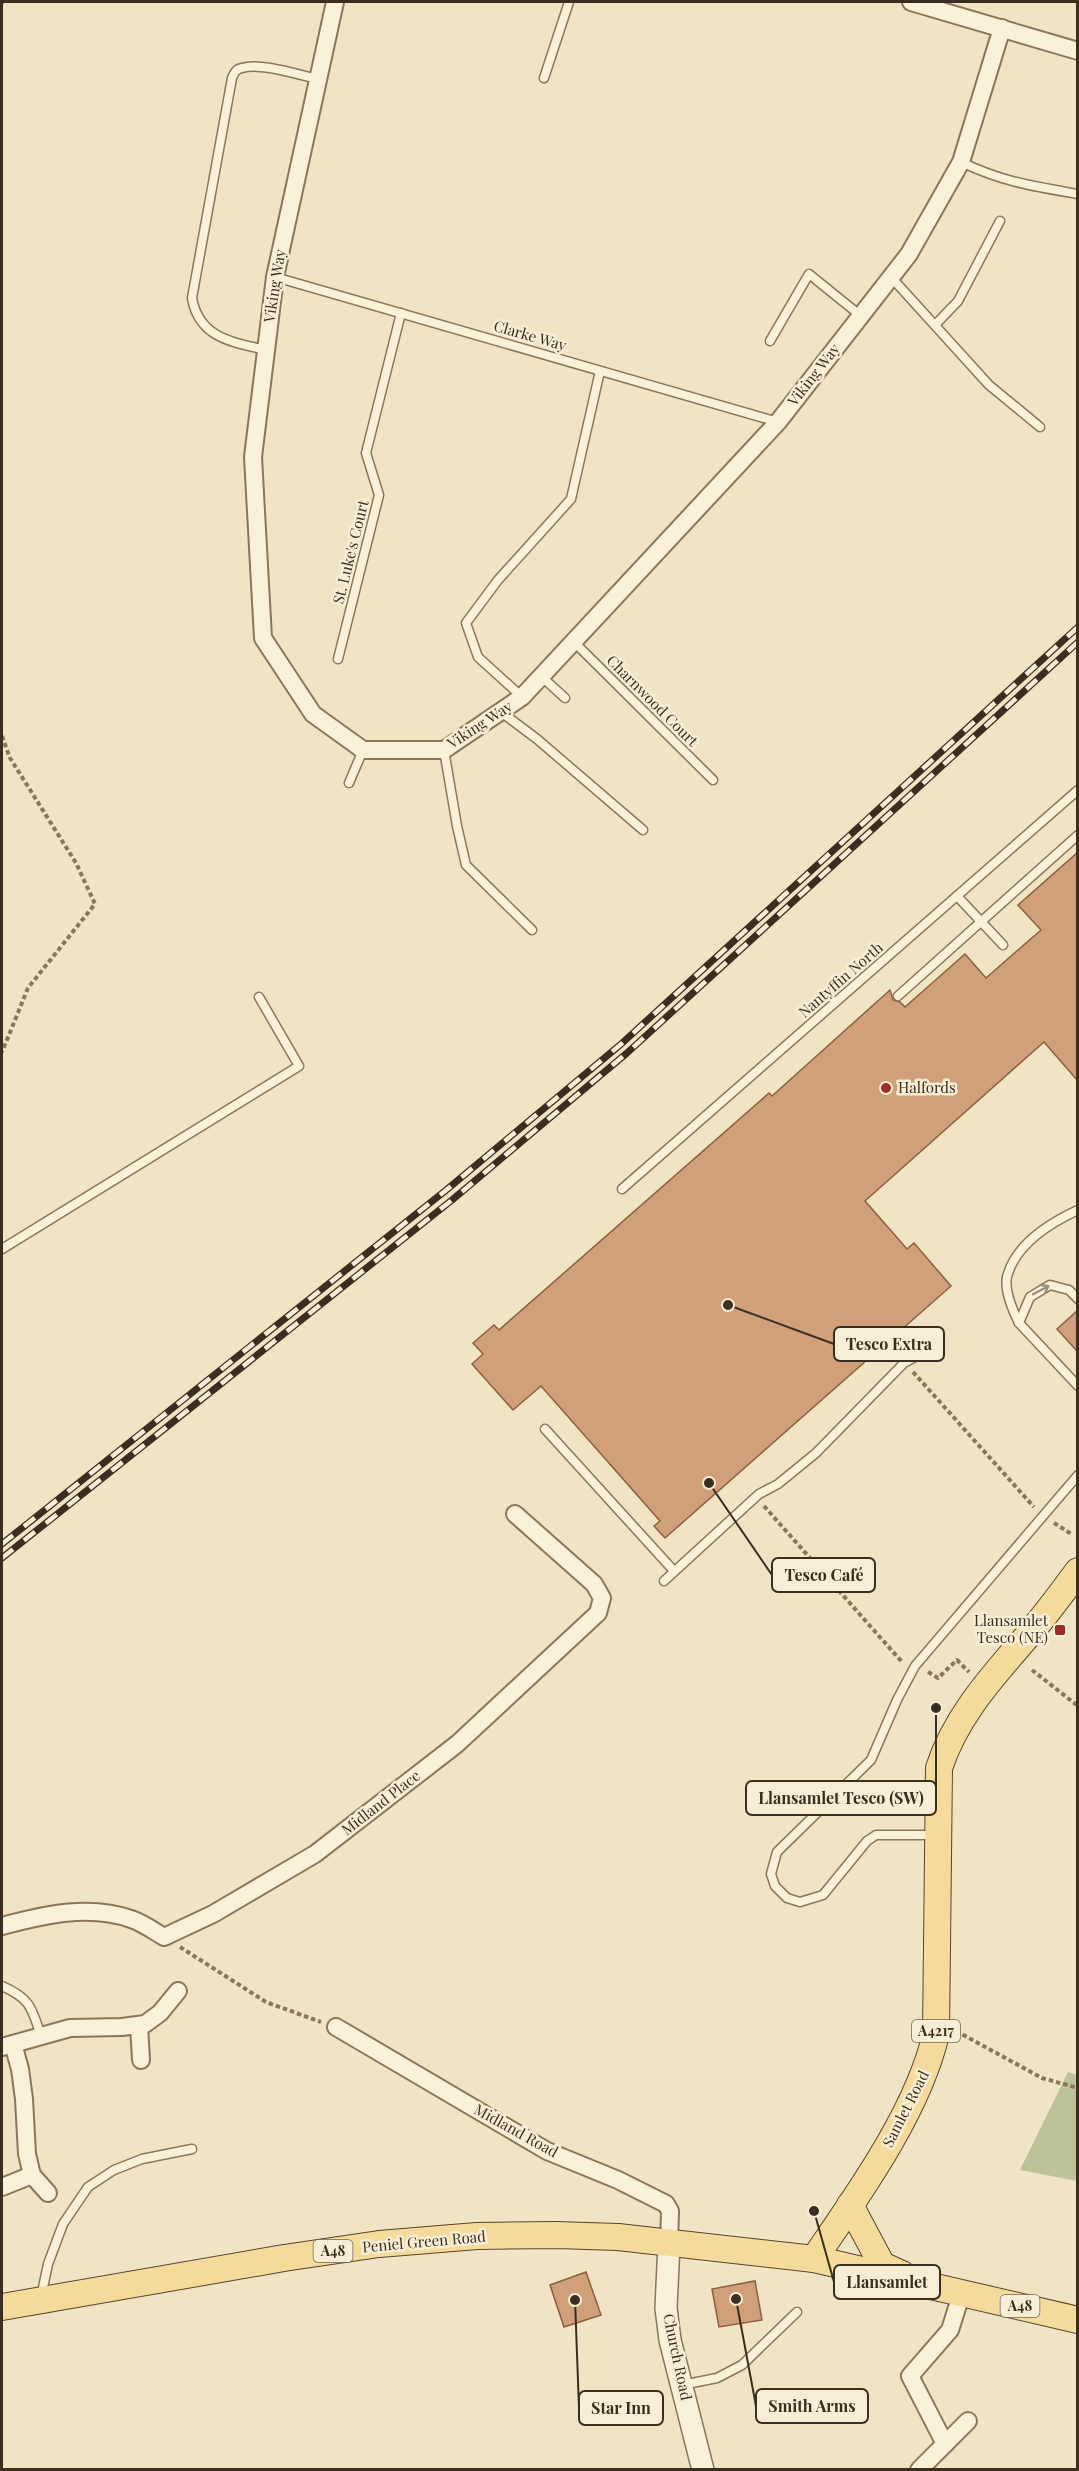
<svg xmlns="http://www.w3.org/2000/svg" width="1079" height="2471" font-family="'Playfair Display',serif">
  <style>
    .cemetery { fill: #bdc397 }
    .building { fill: #cfa07a; stroke: #8c603f; stroke-width: 1.5 }
    .lines { fill: none; stroke-linecap: round; stroke-linejoin: round }
    .service-casing { stroke: #8c765a; stroke-width: 11 }
    .minor-casing { stroke: #8c765a; stroke-width: 20 }
    .tertiary-casing { stroke: #8c765a; stroke-width: 24 }
    .primary-casing { stroke: #59442e; stroke-width: 28 }
    .path { stroke: #8c765a; stroke-width: 4; stroke-dasharray: 4.5 3; stroke-linecap: butt }
    .service { stroke: #faf1d9; stroke-width: 8 }
    .minor { stroke: #faf1d9; stroke-width: 16 }
    .tertiary { stroke: #faf1d9; stroke-width: 21 }
    .primary { stroke: #f4db9c; stroke-width: 26 }
    .rail-casing { stroke: #3b2d1f; stroke-width: 7 }
    .rail { stroke: #f7eed5; stroke-width: 4.5; stroke-dasharray: 14; stroke-linecap: butt }
    .oneway { stroke: #9a8f7c }
    .poi-dot { fill: #9d2b28; stroke: #f7eed5; stroke-width: 2 }
    .labels { text-anchor: middle; stroke-width: 5; stroke-linejoin: round; paint-order: stroke }
    .shield { fill: #f7eed5; stroke: #736756; stroke-width: 1.5 }
    .shield-label { font-size: 14px; font-weight: bold; fill: #3b2d1f }
    .street-label { font-size: 15px; fill: #3b2d1f; stroke: #f7eed5 }
    .poi-label { font-size: 15px; fill: #3b2d1f; stroke: #f7eed5; text-anchor: start }
    .leader { fill: none; stroke: #3b2d1f; stroke-width: 2 }
    .callout-dot { fill: #3b2d1f; stroke: #f7eed5; stroke-width: 2 }
    .callout { fill: #f7eed5; stroke: #3b2d1f; stroke-width: 2 }
    .callout-label { font-size: 16px; text-anchor: middle; font-weight: bold; fill: #3b2d1f }
  </style>
  <rect width="100%" height="100%" fill="#f0e4c5"/>
  <path class="cemetery" d="M 1068,2072 L 1077,2075 L 1077,2181 L 1020,2170 Z"/>
  <g class="building">
    <path d="M 1077,853 L 1077,1080 L 1044,1042 L 865,1201 L 907,1249 L 914,1243 L 951,1286 L 665,1538 L 654,1526 L 660,1521 L 541,1386 L 513,1410 L 472,1364 L 483,1354 L 473,1343 L 494,1325 L 499,1330 L 769,1093 L 772,1096 L 890,990 L 893,1000 L 900,1002 L 905,1007 L 965,954 L 986,978 L 1041,930 L 1018,905 Z"/>
    <path d="M 1077,1311 L 1077,1351 L 1057,1329 Z"/>
    <path d="M 586,2272 L 601,2315 L 564,2327 L 550,2285 Z"/>
    <path d="M 755,2281 L 762,2320 L 719,2327 L 712,2289 Z"/>
  </g>
  <g class="lines">
    <defs>
      <g id="service">
        <path d="M 544,78 L 569,2"/>
        <path d="M 961,162 C 1003,182 1032,186 1078,194"/>
        <path d="M 275,277 L 778,422"/>
        <path d="M 891,277 L 989,385 L 1040,427"/>
        <path d="M 936,324 L 958,301 L 1000,221"/>
        <path d="M 770,341 L 809,274 L 861,316"/>
        <path d="M 266,350 C 232,342 199,338 192,298 L 232,78 C 234,73 236,69 242,68 C 260,62 299,75 318,79"/>
        <path d="M 573,641 L 713,780"/>
        <path d="M 338,659 L 379,495 L 366,453 L 401,313"/>
        <path d="M 541,676 L 565,698"/>
        <path d="M 522,697 L 478,657 L 466,623 L 498,580 L 571,499 L 600,371"/>
        <path d="M 501,712 L 537,739 L 643,830"/>
        <path d="M 444,750 L 457,826 L 466,865 L 532,930"/>
        <path d="M 349,783 L 363,750"/>
        <path d="M 957,896 L 1003,945"/>
        <path d="M 898,996 L 1078,835"/>
        <path d="M 622,1189 L 1078,790"/>
        <path d="M 1078,1210 C 1050,1223 1015,1245 1007,1277 C 1004,1291 1013,1311 1019,1323 L 1078,1386"/>
        <path d="M 2,1249 L 299,1066 L 259,997"/>
        <path d="M 1019,1323 L 1030,1297 L 1050,1285 L 1069,1290 L 1078,1299"/>
        <path d="M 545,1429 L 674,1571"/>
        <path d="M 664,1581 L 759,1494 L 778,1484 L 816,1453 L 904,1363 L 921,1354 L 931,1356"/>
        <path d="M 936,1835 L 876,1835 L 867,1841 L 823,1895 L 800,1902 L 787,1898 L 775,1886 L 771,1874 L 777,1852 L 871,1760 L 897,1700 L 915,1666 L 1078,1475"/>
        <path d="M 2,1986 C 30,1998 32,2008 41,2036"/>
        <path d="M 41,2297 L 48,2264 L 63,2224 L 88,2187 L 114,2170 L 142,2159 L 192,2149"/>
        <path d="M 682,2385 L 717,2378 L 742,2365 L 797,2312"/>
      </g>
      <g id="minor">
        <path d="M 335,2 L 275,277 L 253,457 L 263,638 L 313,714 L 363,750 L 444,750 L 522,697 L 778,422 L 909,254 L 961,162 L 1002,28"/>
        <path d="M 911,2 L 1078,51"/>
        <path d="M 2,1926 C 43,1915 89,1904 131,1919 C 143,1923 154,1931 164,1937 L 213,1914 L 315,1854 L 457,1744 L 598,1613 L 602,1598 L 594,1584 L 515,1514"/>
        <path d="M 139,2025 L 141,2060"/>
        <path d="M 336,2027 L 547,2151 L 618,2180 L 666,2204 L 670,2211 L 669,2244"/>
        <path d="M 13,2044 L 20,2069 L 24,2099 L 27,2154 L 32,2175 L 48,2193"/>
        <path d="M 2,2047 L 70,2028 L 122,2027 L 145,2024 L 160,2013 L 178,1991"/>
        <path d="M 2,2187 L 32,2175"/>
        <path d="M 945,2444 L 910,2376 L 950,2330 L 962,2292"/>
        <path d="M 919,2470 L 968,2421"/>
      </g>
      <path id="tertiary" d="M 669,2244 L 666,2308 L 670,2340 L 703,2470"/>
      <g id="primary">
        <path d="M 850,2205 L 882,2265 L 902,2274"/>
        <path d="M 814,2259 C 859,2193 918,2111 936,2034 L 939,1768 C 957,1712 998,1671 1035,1627 C 1050,1609 1064,1590 1078,1571"/>
        <path d="M 2,2307 L 284,2258 L 379,2244 L 477,2236 L 557,2235 L 618,2237 L 814,2259 L 1078,2320"/>
      </g>
    </defs>
    <use href="#service" class="service-casing"/>
    <use href="#minor" class="minor-casing"/>
    <use href="#tertiary" class="tertiary-casing"/>
    <use href="#primary" class="primary-casing"/>
    <g class="path">
      <path d="M 2,4 L 2,2"/>
      <path d="M 2,736 L 10,758 L 76,863 L 95,904 L 28,988 L 2,1052"/>
      <path d="M 913,1372 L 1034,1507"/>
      <path d="M 764,1506 L 902,1662"/>
      <path d="M 1054,1523 L 1073,1535"/>
      <path d="M 1032,1670 L 1078,1706"/>
      <path d="M 928,1672 L 938,1678 L 957,1660 L 969,1672"/>
      <path d="M 180,1947 L 266,2002 L 321,2022"/>
      <path d="M 956,2031 L 1042,2078 L 1078,2088"/>
    </g>
    <use href="#service" class="service"/>
    <use href="#minor" class="minor"/>
    <use href="#tertiary" class="tertiary"/>
    <use href="#primary" class="primary"/>
    <defs>
      <g id="rail">
        <path d="M 2,1544 L 445,1191 L 620,1045 L 1078,627"/>
        <path d="M 2,1558 L 452,1200 L 627,1053 L 1078,642"/>
      </g>
    </defs>
    <use href="#rail" class="rail-casing"/>
    <use href="#rail" class="rail"/>
  </g>
  <defs><path id="oneway-shaft" d="M-6 0H5M1.5-3L5.5 0L1.5 3" fill="none" stroke-width="1.6" stroke-linecap="round" stroke-linejoin="round" transform="scale(1.5)"/></defs>
  <use class="oneway" href="#oneway-shaft" transform="translate(1041 1290) rotate(-28)"/>
  <g class="poi-dot">
    <circle cx="886" cy="1088" r="6"/>
    <rect x="1054" y="1624" width="12" height="12" rx="3"/>
  </g>
  <g class="labels">
    <g class="shield">
      <rect x="912" y="2020" width="48" height="22" rx="4.5"/>
      <rect x="313.5" y="2240" width="39" height="22" rx="4.5"/>
      <rect x="1000.5" y="2295" width="39" height="22" rx="4.5"/>
    </g>
    <g class="shield-label">
      <text x="936" y="2036">A4217</text>
      <text x="333" y="2256">A48</text>
      <text x="1020" y="2311">A48</text>
    </g>
    <g class="street-label">
      <text transform="translate(275 286) rotate(-81)" y="5">Viking Way</text>
      <text transform="translate(530 336) rotate(16)" y="5">Clarke Way</text>
      <text transform="translate(814 375) rotate(-52)" y="5">Viking Way</text>
      <text transform="translate(351 552) rotate(-76)" y="5">St. Luke's Court</text>
      <text transform="translate(652 701) rotate(45)" y="5">Charnwood Court</text>
      <text transform="translate(480 725) rotate(-33)" y="5">Viking Way</text>
      <text transform="translate(841 980) rotate(-41)" y="5">Nantyffin North</text>
      <text transform="translate(381 1803) rotate(-38)" y="5">Midland Place</text>
      <text transform="translate(906 2109) rotate(-63)" y="5">Samlet Road</text>
      <text transform="translate(516 2131) rotate(29)" y="5">Midland Road</text>
      <text transform="translate(424 2242) rotate(-5)" y="5">Peniel Green Road</text>
      <text transform="translate(677 2357) rotate(78)" y="5">Church Road</text>
    </g>
    <g class="poi-label">
      <text x="898" y="1093">Halfords</text>
      <text x="1048" y="1626" text-anchor="end">Llansamlet<tspan x="1048" dy="17">Tesco (NE)</tspan></text>
    </g>
  </g>
  <path class="leader" d="M728 1305L834 1344M709 1483L772 1575M936 1708L936 1798M814 2211L834 2282M736 2299L756 2406M575 2300L579 2408"/>
  <g class="callout-dot">
    <circle cx="728" cy="1305" r="6"/>
    <circle cx="709" cy="1483" r="6"/>
    <circle cx="936" cy="1708" r="6"/>
    <circle cx="814" cy="2211" r="6"/>
    <circle cx="736" cy="2299" r="6"/>
    <circle cx="575" cy="2300" r="6"/>
  </g>
  <g class="callout">
    <rect x="834" y="1327" width="110" height="34" rx="6"/>
    <rect x="772" y="1558" width="103" height="34" rx="6"/>
    <rect x="746" y="1781" width="190" height="34" rx="6"/>
    <rect x="834" y="2265" width="106" height="34" rx="6"/>
    <rect x="756" y="2389" width="112" height="34" rx="6"/>
    <rect x="579" y="2391" width="84" height="34" rx="6"/>
  </g>
  <g class="callout-label">
    <text x="889" y="1350">Tesco Extra</text>
    <text x="824" y="1581">Tesco Café</text>
    <text x="841" y="1804">Llansamlet Tesco (SW)</text>
    <text x="887" y="2288">Llansamlet</text>
    <text x="812" y="2412">Smith Arms</text>
    <text x="621" y="2414">Star Inn</text>
  </g>
  <rect width="1079" height="2471" fill="none" stroke="#3b2d1f" stroke-width="6"/>
</svg>
